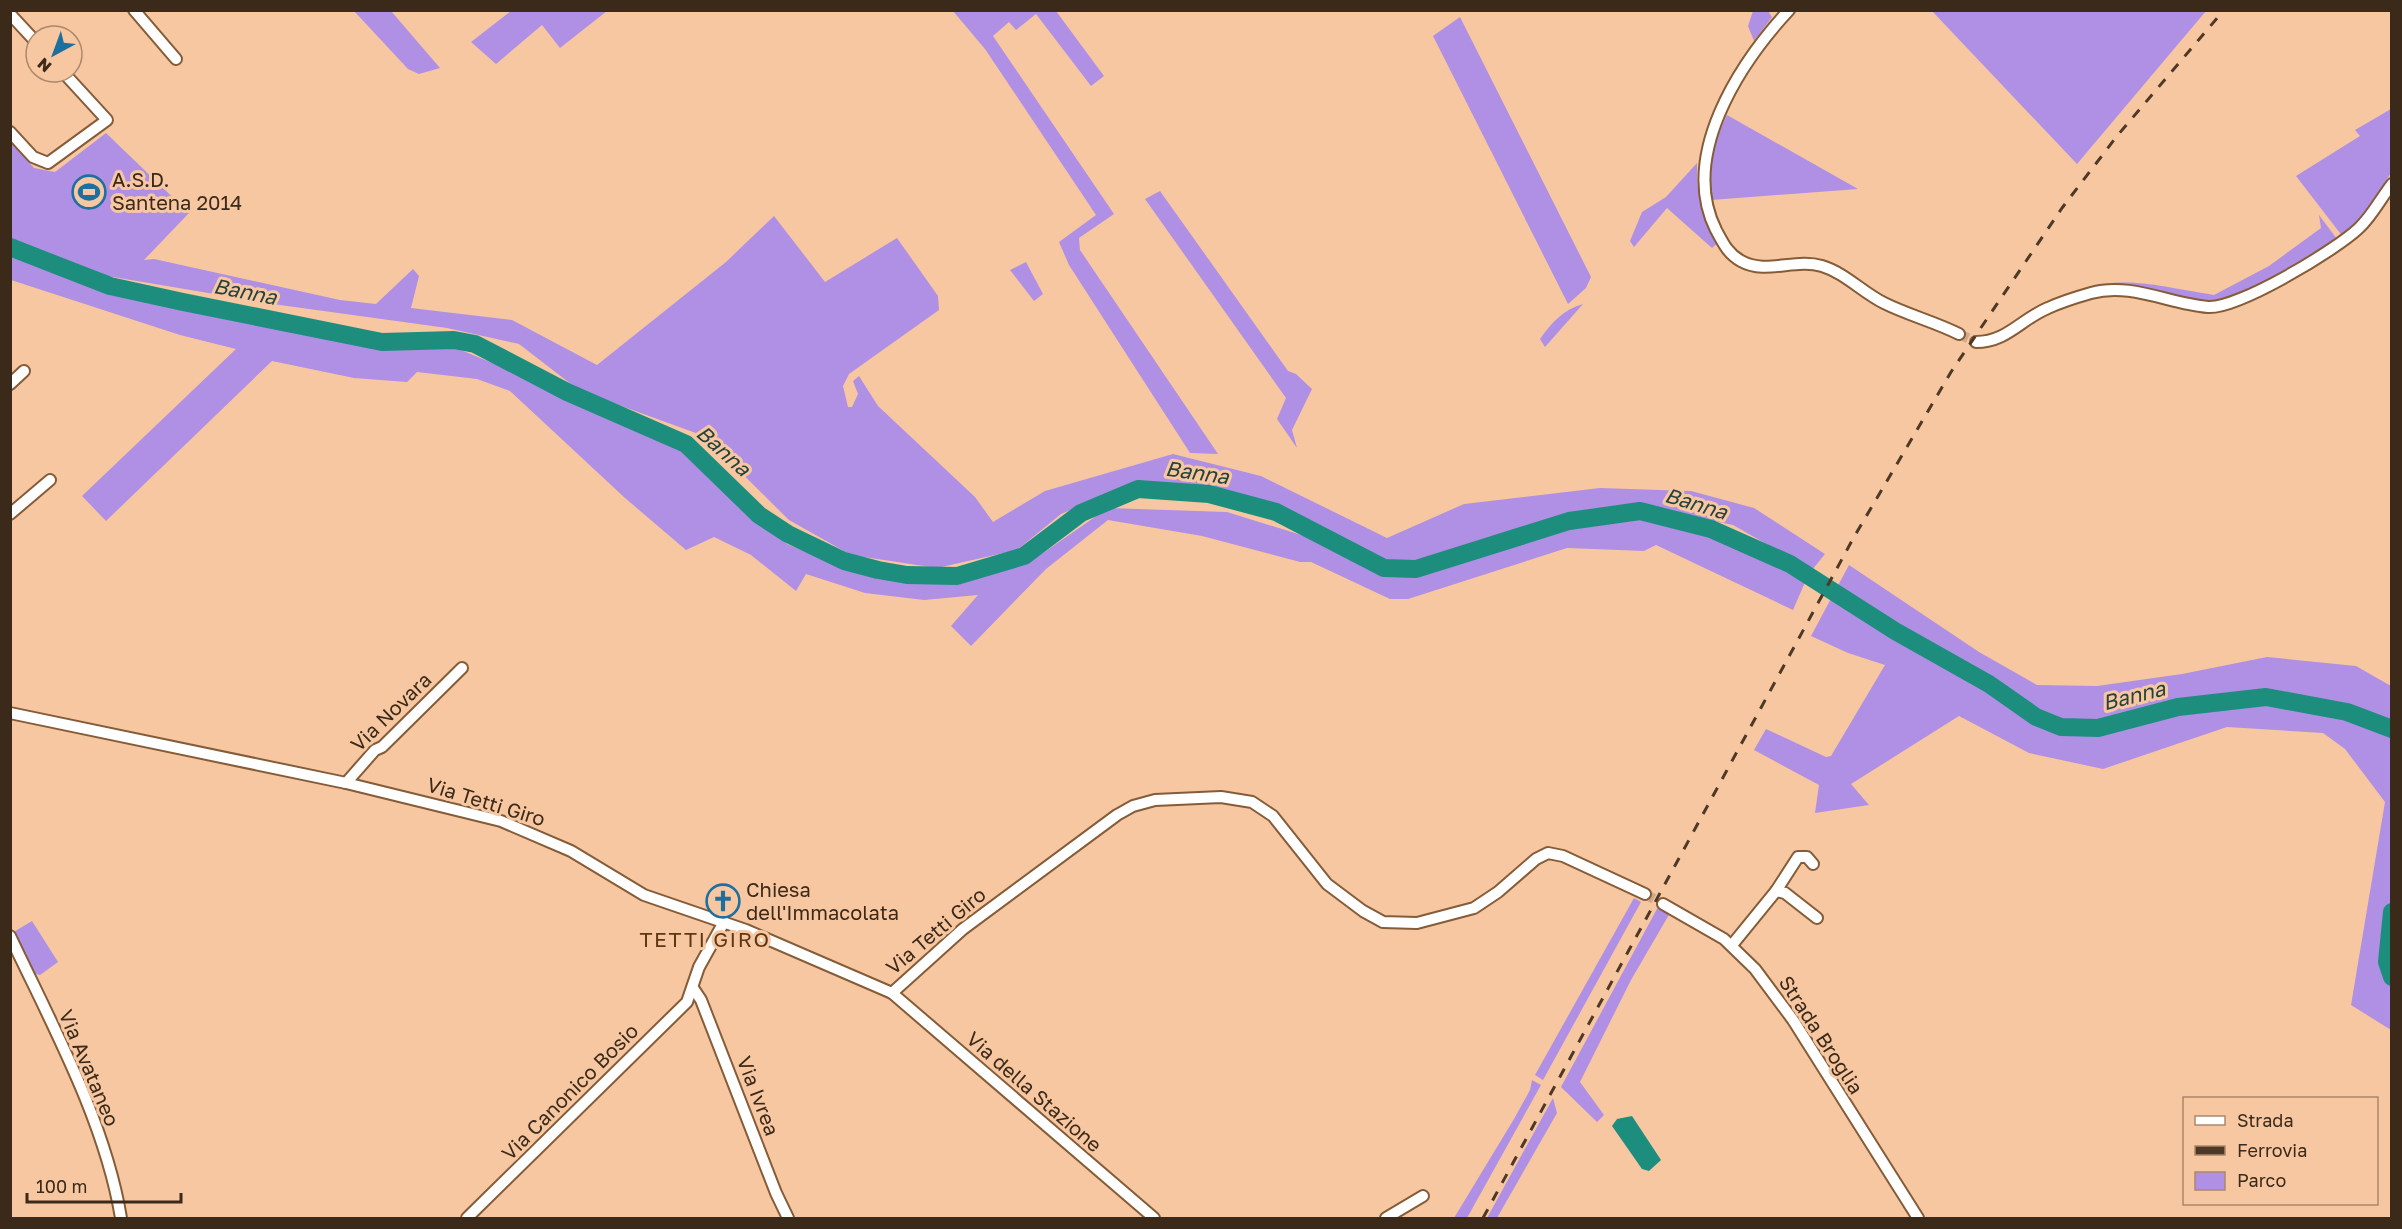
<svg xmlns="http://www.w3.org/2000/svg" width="2402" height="1229" font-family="'Golos Text',sans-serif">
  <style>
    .green { fill: #b090e4 }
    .water { fill: #1d8e7e }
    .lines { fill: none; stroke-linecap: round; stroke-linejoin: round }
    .river { stroke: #1d8e7e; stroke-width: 18 }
    .minor-tunnel { stroke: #d1a786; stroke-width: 10; stroke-dasharray: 10 5; stroke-linecap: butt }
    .minor-casing { stroke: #855c38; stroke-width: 14 }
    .minor { stroke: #fff; stroke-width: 10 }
    .rail { stroke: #4e3927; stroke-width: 3; stroke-dasharray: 10 10; stroke-linecap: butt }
    .labels { text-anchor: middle; stroke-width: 6; stroke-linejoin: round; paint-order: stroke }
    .poi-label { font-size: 20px; fill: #3b2919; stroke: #f7c7a1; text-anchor: start }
    .street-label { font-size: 20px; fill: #3b2919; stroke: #f7c7a1 }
    .water-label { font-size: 21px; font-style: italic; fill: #23423c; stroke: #f7c7a1 }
    .neighbourhood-label { font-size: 21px; letter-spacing: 1.5px; fill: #5e3713; stroke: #f7c7a1 }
  </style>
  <rect width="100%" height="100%" fill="#f7c7a1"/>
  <g class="green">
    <path d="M 354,11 L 391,11 L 440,68 L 419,74 L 408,69 Z"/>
    <path d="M 511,11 L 511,10 L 607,11 L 560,48 L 542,25 L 496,64 L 471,42 Z"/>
    <path d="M 953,11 L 1056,11 L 1104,76 L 1091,86 L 1036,14 L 1016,30 L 1009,22 L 993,36 L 1114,214 L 1079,238 L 1080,250 L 1218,454 L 1190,453 L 1069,265 L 1059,242 L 1096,215 L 985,49 Z"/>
    <path d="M 1753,11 L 1768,11 L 1772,17 L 1754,41 L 1748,26 Z"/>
    <path d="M 1932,11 L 2206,11 L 2077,164 Z"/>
    <path d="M 1460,17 L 1591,277 L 1586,288 L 1568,304 L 1433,36 Z"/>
    <path d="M 2391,109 L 2391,173 L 2358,222 L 2343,237 L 2296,176 L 2360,136 L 2355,130 Z"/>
    <path d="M 1727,115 L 1858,189 L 1711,200 C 1706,165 1712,147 1727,115 Z"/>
    <path d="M 106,133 L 189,213 L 144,260 L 154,259 L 340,300 L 376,304 L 413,269 L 419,276 L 411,308 L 512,320 L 597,365 L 726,262 L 774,216 L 825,282 L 897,238 L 938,296 L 939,310 L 849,374 L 843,386 L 848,407 L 852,407 L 858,394 L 853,381 L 859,376 L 878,406 L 975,497 L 993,522 L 1045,491 L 1173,454 L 1261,476 L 1387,538 L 1464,504 L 1600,488 L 1691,491 L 1754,508 L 1825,554 L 1812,570 L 1733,525 L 1643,506 L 1572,513 L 1419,561 L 1388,562 L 1282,507 L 1213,488 L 1136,482 L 1061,514 L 1017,550 L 937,568 L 851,555 L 789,520 L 704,436 L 580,391 L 519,344 L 447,328 L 280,305 L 107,276 L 11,242 L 11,142 L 34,168 L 55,172 Z"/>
    <path d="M 1697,163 C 1697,199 1700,210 1719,242 L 1712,248 L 1667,208 L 1634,247 L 1630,241 L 1642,212 L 1666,197 Z"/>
    <path d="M 1160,191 L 1288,371 L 1296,374 L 1312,389 L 1292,430 L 1297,448 L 1277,419 L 1286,398 L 1145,199 Z"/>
    <path d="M 2319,215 L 2337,239 L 2231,301 L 2205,304 L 2099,290 L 2037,309 C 2108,269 2140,283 2214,295 L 2269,266 L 2321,228 Z"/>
    <path d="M 11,254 L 137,299 L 387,346 L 456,348 L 541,383 L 587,410 L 656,434 L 702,463 L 745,507 L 787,544 L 844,568 L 904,583 L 954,582 L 1019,564 L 1043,553 L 1108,508 L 1227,512 L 1311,538 L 1382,575 L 1417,574 L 1566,527 L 1633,517 L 1707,531 L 1806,580 L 1793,610 L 1656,545 L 1644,551 L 1567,548 L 1408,599 L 1390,599 L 1311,562 L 1300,562 L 1202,536 L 1108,520 L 1046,569 L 971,646 L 951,626 L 978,595 L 924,600 L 865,593 L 806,574 L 796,591 L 751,555 L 714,537 L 686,550 L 625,498 L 510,391 L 477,379 L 417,372 L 407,382 L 354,378 L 272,361 L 106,521 L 82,496 L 236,349 L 180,335 L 11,280 Z"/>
    <path d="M 1026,262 L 1043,294 L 1034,301 L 1010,270 Z"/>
    <path d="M 1583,304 L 1545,347 L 1540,339 C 1552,322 1563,310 1583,304 Z"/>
    <path d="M 1849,565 L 1979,652 L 2037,685 L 2097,686 L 2182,674 L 2267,657 L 2356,666 L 2391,686 L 2391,1030 L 2351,1005 L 2385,802 L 2345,749 L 2323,733 L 2227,727 L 2103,769 L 2029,753 L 1959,716 L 1851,784 L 1869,805 L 1815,813 L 1819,785 L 1754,750 L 1766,729 L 1826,757 L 1831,756 L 1885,665 L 1848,653 L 1811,636 Z"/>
    <path d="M 1634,898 L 1641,902 L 1543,1080 L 1535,1075 Z"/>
    <path d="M 1658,907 L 1670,913 L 1631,980 L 1580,1082 L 1604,1115 L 1597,1122 L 1561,1087 Z"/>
    <path d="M 32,921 L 58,962 L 40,975 L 32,973 L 12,933 Z"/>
    <path d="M 1532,1080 L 1541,1085 L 1467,1218 L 1454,1218 L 1514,1119 L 1530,1090 Z"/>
    <path d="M 1553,1098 L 1557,1113 L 1497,1218 L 1487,1218 Z"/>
  </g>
  <path class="water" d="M 1632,1116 L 1661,1160 L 1649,1171 L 1642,1169 L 1612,1126 L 1617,1119 Z"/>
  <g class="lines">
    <g class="river">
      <path d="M 10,247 L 110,286 L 183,302 L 382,342 L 454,340 L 475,344 L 567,392 L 686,444 L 759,515 L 788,534 L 844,561 L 878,570 L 907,575 L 957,576 L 1024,556 L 1081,513 L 1138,489 L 1209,494 L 1276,512 L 1384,568 L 1416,569 L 1569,521 L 1640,511 L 1711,529 L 1790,564 L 1895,631 L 1989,684 L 2036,717 L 2061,727 L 2098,728 L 2178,707 L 2266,697 L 2347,712 L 2392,729"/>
      <path d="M 2392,912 L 2387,962 L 2392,977"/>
    </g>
    <g class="minor-tunnel">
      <path d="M 1959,334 L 1976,342"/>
      <path d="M 1645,894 L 1663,904"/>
    </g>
    <defs>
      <g id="minor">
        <path d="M 134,10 L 176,59"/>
        <path d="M 1789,10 C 1739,64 1679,156 1716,230 C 1723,243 1728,254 1741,261 C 1766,275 1795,258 1822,266 C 1845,273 1862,292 1884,303 C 1908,315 1935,322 1959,334"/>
        <path d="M 10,14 L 36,42"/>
        <path d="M 10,132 L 33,157 L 48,163 L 107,120 L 63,72"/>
        <path d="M 1976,342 C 2007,342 2021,319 2048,308 C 2061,302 2077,297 2091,293 C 2131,282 2169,304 2208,307 C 2238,309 2336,250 2359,228 C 2372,216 2381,198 2392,184"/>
        <path d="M 10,384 L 24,371"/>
        <path d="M 10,514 L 50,480"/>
        <path d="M 10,713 L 346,783 L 501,821 L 571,851 L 644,895 L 746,930 L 892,993 L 963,929 L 1117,815 L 1133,806 L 1155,800 L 1221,797 L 1252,802 L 1273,816 L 1327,884 L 1363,911 L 1383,922 L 1417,923 L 1474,908 L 1498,892 L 1536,859 L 1548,853 L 1563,856 L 1645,894"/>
        <path d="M 346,783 L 375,750 L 382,747 L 462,668"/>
        <path d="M 1776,891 L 1785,893 L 1817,918"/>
        <path d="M 1663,904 L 1724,939 L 1755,969 L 1793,1020 L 1918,1218"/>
        <path d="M 10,936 C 52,1025 105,1121 121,1218"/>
        <path d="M 1732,945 L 1776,891 L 1798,857 L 1807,857 L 1813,864"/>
        <path d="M 693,988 L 701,1000 L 776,1193 L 788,1218"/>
        <path d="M 892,993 L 1154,1218"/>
        <path d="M 467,1218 L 687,1002 L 699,967 L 724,922"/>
        <path d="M 1386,1218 L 1423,1196"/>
      </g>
    </defs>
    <use href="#minor" class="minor-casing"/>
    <use href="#minor" class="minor"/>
    <path class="rail" d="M 1483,1218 L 1854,537 L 1951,372 L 2062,208 L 2117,136 L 2224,10"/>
  </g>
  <defs>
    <symbol id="stadium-ring" viewBox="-11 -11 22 22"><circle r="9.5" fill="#f7c7a1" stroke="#1d6fa0" stroke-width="1.5"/><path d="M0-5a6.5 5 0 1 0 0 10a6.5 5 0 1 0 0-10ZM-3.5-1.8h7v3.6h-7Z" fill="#1d6fa0"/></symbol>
    <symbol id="church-ring" viewBox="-11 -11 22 22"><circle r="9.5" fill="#f7c7a1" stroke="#1d6fa0" stroke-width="1.5"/><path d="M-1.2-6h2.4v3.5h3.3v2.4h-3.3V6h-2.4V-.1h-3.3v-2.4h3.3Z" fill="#1d6fa0"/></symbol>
  </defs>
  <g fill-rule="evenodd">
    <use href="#stadium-ring" x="70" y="173" width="38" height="38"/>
    <use href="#church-ring" x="704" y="882" width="38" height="38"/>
  </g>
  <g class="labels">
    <g class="poi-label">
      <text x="112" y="187">A.S.D.<tspan x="112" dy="23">Santena 2014</tspan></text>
      <text x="746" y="897">Chiesa<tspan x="746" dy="23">dell'Immacolata</tspan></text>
    </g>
    <g class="street-label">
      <text transform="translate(391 712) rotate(-44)" y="7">Via Novara</text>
      <text transform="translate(486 802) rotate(17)" y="7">Via Tetti Giro</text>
      <text transform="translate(936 931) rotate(-40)" y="7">Via Tetti Giro</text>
      <text transform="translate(1821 1035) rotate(57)" y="7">Strada Broglia</text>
      <text transform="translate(89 1068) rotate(67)" y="7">Via Avataneo</text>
      <text transform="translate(570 1092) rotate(-45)" y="7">Via Canonico Bosio</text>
      <text transform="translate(1034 1092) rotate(41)" y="7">Via della Stazione</text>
      <text transform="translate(758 1096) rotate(69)" y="7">Via Ivrea</text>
    </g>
    <g class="water-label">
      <text transform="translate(245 292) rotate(11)" y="7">Banna</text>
      <text transform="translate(723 451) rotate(42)" y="7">Banna</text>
      <text transform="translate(1197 473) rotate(8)" y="7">Banna</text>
      <text transform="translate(1696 504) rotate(17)" y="7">Banna</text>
      <text transform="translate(2134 696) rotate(-14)" y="7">Banna</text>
    </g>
    <g class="neighbourhood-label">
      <text x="705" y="947">TETTI GIRO</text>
    </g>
  </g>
  <rect width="2402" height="1229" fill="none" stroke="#3b2919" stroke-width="24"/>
  <rect x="2183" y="1097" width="195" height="108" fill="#f7c7a1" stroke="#ac886b" stroke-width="1.5"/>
  <rect x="2195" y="1116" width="30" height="9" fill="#ffffff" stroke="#ac886b" stroke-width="1.5"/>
  <text x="2237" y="1127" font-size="18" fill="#3b2919">Strada</text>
  <rect x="2195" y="1146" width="30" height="9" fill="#4e3927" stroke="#ac886b" stroke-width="1.5"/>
  <text x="2237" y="1157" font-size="18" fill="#3b2919">Ferrovia</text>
  <rect x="2195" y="1172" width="30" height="18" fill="#b090e4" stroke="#ac886b" stroke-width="1.5"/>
  <text x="2237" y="1187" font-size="18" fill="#3b2919">Parco</text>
  <g transform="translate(54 54) rotate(221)"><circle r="28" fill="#f7c7a1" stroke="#ac886b" stroke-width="1.5"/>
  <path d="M0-4.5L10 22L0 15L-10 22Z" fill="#1d6fa0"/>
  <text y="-9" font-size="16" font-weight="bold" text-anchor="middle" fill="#3b2919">N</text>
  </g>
  <path d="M27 1193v9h154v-9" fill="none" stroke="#3b2919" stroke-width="3"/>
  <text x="36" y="1193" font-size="18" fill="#3b2919" stroke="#f7c7a1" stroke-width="4.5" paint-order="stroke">100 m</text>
</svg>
